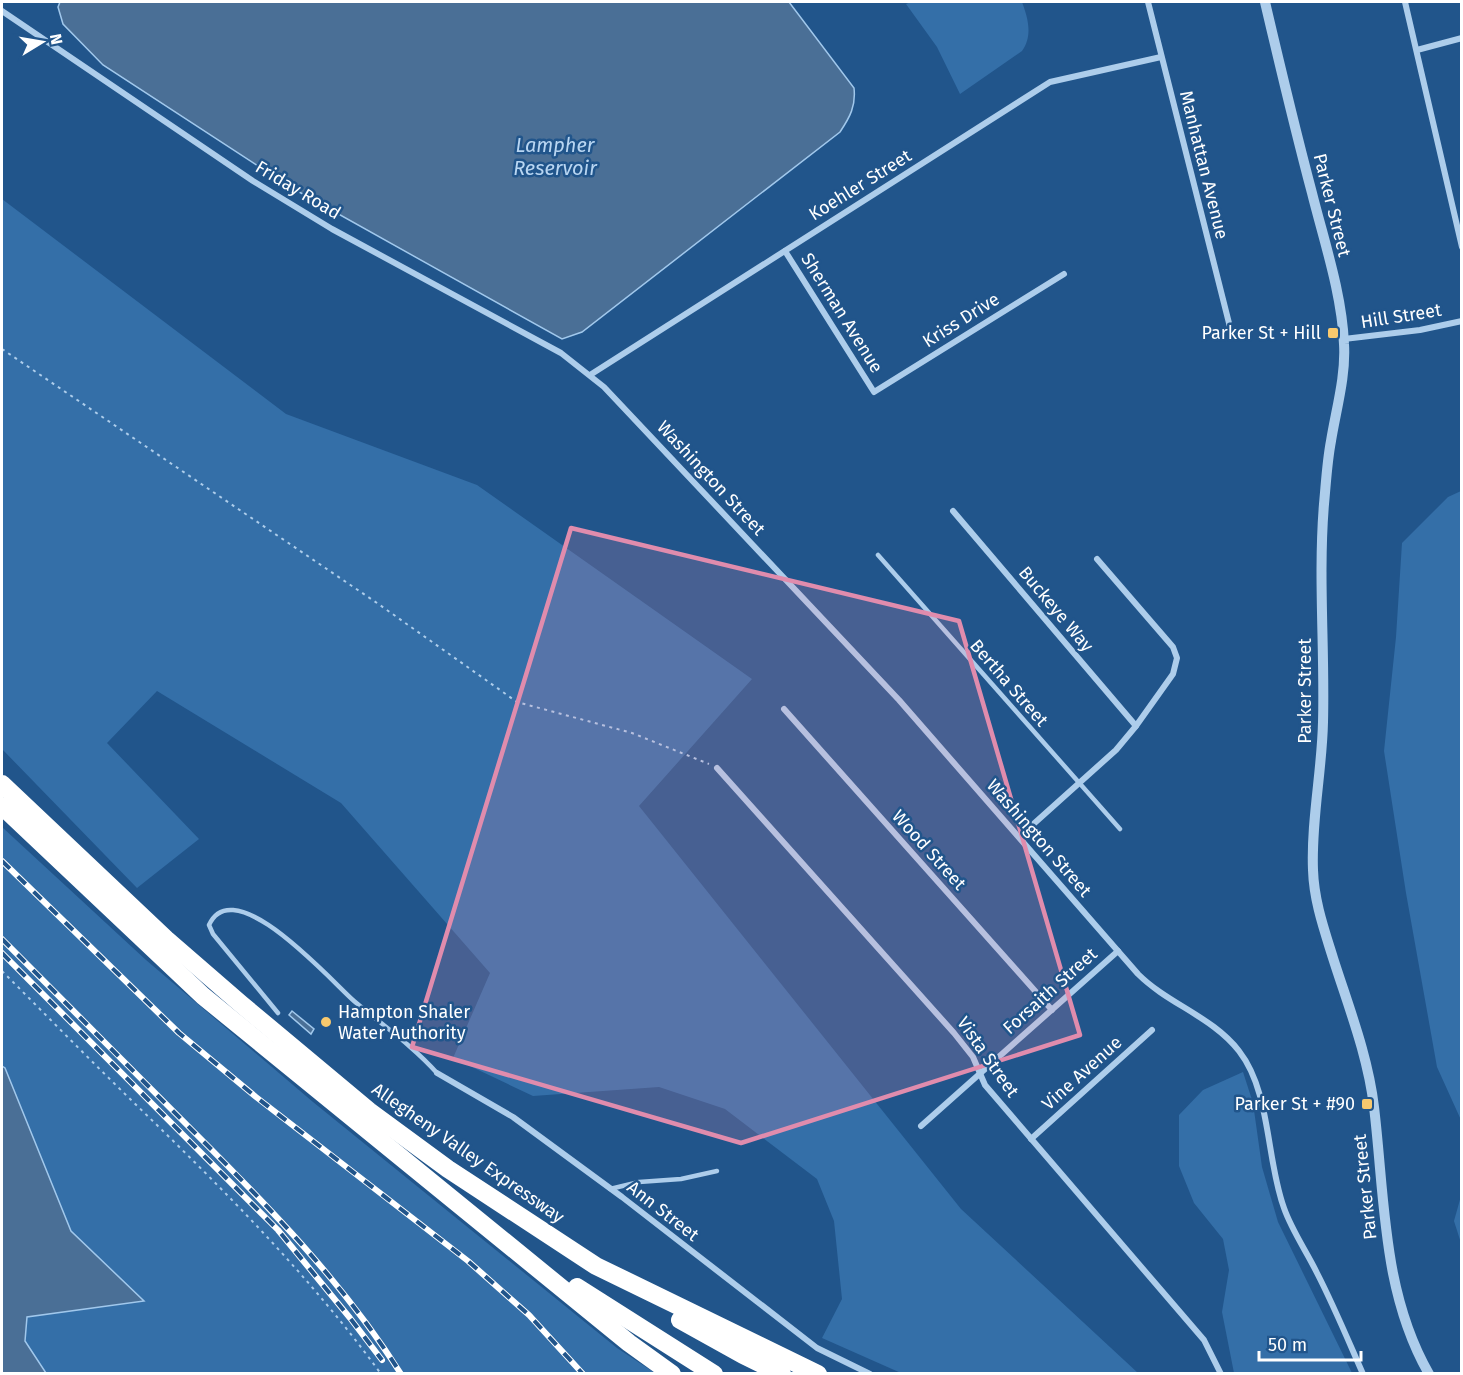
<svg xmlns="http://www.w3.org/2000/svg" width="1463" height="1375" font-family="'Fira Sans',sans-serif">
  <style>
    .green { fill: #346fa8 }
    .water { fill: #4a6f96; stroke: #a1c8ec; stroke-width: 1.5 }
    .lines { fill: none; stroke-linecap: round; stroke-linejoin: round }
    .path { stroke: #adcdeb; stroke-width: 2; stroke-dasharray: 3 4.5; stroke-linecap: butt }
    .service { stroke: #adcdeb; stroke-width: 4.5 }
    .minor { stroke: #adcdeb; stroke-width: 6 }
    .tertiary { stroke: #adcdeb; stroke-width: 10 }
    .motorway { stroke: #fff; stroke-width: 18 }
    .rail-casing { stroke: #fff; stroke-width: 6 }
    .rail { stroke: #21558b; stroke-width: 4; stroke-dasharray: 11; stroke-linecap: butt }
    .marked { fill: #e08cad; fill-opacity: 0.2; stroke: #e08cad; stroke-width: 4.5; stroke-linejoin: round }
    .poi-dot { fill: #f8c96e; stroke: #21558b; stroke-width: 2 }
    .labels { text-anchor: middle; stroke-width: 5; stroke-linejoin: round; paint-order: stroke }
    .street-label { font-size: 18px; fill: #fff; stroke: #21558b }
    .poi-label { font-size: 18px; fill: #fff; stroke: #21558b; text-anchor: end }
    .water-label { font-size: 20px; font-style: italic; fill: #b9d6f2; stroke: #21558b }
  </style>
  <rect width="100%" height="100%" fill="#21558b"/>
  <g class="green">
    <path d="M 911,2 L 1022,2 C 1028,18 1033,36 1022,51 L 960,94 L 937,47 L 906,4 Z"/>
    <path d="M 2,199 L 286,414 L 477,485 L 752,679 L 639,806 L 961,1209 L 1138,1373 L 901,1373 L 822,1338 L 842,1299 L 834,1221 L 817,1179 L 725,1109 L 659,1087 L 533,1096 L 453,1058 L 490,973 L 341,803 L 157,691 L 107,743 L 199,839 L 137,888 L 2,749 Z"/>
    <path d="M 1461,491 L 1461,1120 L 1437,1067 L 1406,893 L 1384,751 L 1396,637 L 1402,543 L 1448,497 Z"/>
    <path d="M 2,827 L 146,960 L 313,1102 L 617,1348 L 655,1373 L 46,1373 L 25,1341 L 27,1317 L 144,1301 L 71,1231 L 5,1068 L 2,1066 Z"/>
    <path d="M 1243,1072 L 1253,1103 L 1262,1167 L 1278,1222 L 1352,1373 L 1234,1373 L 1222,1312 L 1229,1270 L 1223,1239 L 1194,1203 L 1179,1166 L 1179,1115 L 1203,1090 Z"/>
    <path d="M 1461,1196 L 1461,1243 L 1454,1221 Z"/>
  </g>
  <g class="water">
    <path d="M 60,2 L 789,2 L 854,88 C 856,106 850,117 840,132 L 582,332 L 562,339 L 292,188 L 103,65 L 63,24 L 58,7 Z"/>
    <path d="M 292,1011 L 314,1029 L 311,1034 L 289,1015 Z"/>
    <path d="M 2,1066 L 5,1068 L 71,1231 L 144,1301 L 27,1317 L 25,1341 L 46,1373 L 2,1373 Z"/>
  </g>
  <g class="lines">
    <g class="path">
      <path d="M 2,349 L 377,603 L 517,702 L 632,733 L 709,764"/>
      <path d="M 2,971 C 43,1012 85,1055 127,1096 C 217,1183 307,1272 381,1374"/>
    </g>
    <g class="service">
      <path d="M 878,555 L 1120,829"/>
      <path d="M 278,1013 L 213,934 L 209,925 C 234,870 332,982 354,1001 C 382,1025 412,1045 437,1073"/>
      <path d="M 610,1189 L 639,1182 L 681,1179 L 717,1171"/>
    </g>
    <g class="minor">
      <path d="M 1148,2 L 1232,335"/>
      <path d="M 1405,2 L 1462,247"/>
      <path d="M 2,11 L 253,181 L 332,229 L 561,353 L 604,387 L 899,700 L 1138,974 C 1168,1004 1213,1017 1239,1051 C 1271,1092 1266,1159 1284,1208 C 1292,1231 1307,1252 1317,1273 C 1334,1306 1348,1340 1363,1374"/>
      <path d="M 1417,50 L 1462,38"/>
      <path d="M 785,251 L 874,392 L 1064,274"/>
      <path d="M 1344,339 L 1420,330 L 1462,321"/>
      <path d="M 590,375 L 1050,82 L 1161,57"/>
      <path d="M 953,511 L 1136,726"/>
      <path d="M 784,709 L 1052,1010"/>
      <path d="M 717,768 L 954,1033 L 973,1057 L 985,1085 L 1204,1340 L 1221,1374"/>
      <path d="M 1019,837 L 1116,750 L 1136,726 L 1173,674 L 1177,658 L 1173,647 L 1097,559"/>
      <path d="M 437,1073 L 513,1117 L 622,1197 L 817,1348 L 870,1374"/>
      <path d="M 921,1126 L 1118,951"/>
      <path d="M 1031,1139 L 1152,1030"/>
    </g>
    <path class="tertiary" d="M 1265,2 C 1280,66 1295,129 1312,193 C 1324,241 1342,294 1344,344 C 1346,376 1336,410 1331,441 C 1327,462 1326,483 1324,504 C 1318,577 1325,650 1323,722 C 1322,771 1311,821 1313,870 C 1314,901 1324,929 1333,958 C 1349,1008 1368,1056 1374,1107 C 1385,1198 1382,1292 1429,1374"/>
    <g class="motorway">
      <path d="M 2,784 L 166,939 L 241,1004 L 369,1111 L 448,1169 L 596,1266 L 818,1374"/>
      <path d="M 2,806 L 203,996 L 629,1343 L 672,1374"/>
      <path d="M 577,1287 L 714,1374"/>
      <path d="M 680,1320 L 743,1355 L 782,1374"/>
    </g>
    <defs>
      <g id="rail">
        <path d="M 2,861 L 179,1033 L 256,1097 L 468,1261 L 529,1315 L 583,1374"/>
        <path d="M 2,939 C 65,1002 128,1066 191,1129 C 267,1205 343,1282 401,1374"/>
        <path d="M 2,953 L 278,1230 L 350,1318 L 382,1360"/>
      </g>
    </defs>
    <use href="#rail" class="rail-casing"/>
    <use href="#rail" class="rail"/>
  </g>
  <path class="marked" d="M 571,528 L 959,621 L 1080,1035 L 741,1143 L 412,1047 Z"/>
  <g class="poi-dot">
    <rect x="1327" y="327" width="12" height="12" rx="3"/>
    <circle cx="326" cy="1022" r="6"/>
    <rect x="1361" y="1098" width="12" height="12" rx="3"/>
  </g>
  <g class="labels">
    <g class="street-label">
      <text transform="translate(1204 165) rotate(76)" y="6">Manhattan Avenue</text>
      <text transform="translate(860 185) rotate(-32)" y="6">Koehler Street</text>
      <text transform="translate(298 190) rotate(31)" y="6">Friday Road</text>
      <text transform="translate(1332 205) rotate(76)" y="6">Parker Street</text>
      <text transform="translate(842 313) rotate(58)" y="6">Sherman Avenue</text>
      <text transform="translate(1401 316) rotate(-9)" y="6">Hill Street</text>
      <text transform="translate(961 320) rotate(-32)" y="6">Kriss Drive</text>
      <text transform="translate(711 478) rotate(47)" y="6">Washington Street</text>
      <text transform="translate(1056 609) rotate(50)" y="6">Buckeye Way</text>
      <text transform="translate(1009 683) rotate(49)" y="6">Bertha Street</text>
      <text transform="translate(1305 691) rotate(-90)" y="6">Parker Street</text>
      <text transform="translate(1039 838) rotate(49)" y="6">Washington Street</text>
      <text transform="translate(929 850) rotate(48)" y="6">Wood Street</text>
      <text transform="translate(1050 991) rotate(-42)" y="6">Forsaith Street</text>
      <text transform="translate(988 1057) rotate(55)" y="6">Vista Street</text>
      <text transform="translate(1082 1073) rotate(-42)" y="6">Vine Avenue</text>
      <text transform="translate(468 1153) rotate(35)" y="6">Allegheny Valley Expressway</text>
      <text transform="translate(1365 1187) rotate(-96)" y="6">Parker Street</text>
      <text transform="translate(663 1211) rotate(38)" y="6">Ann Street</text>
    </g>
    <g class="poi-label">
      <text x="1321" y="339">Parker St + Hill</text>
      <text x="338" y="1018" text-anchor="start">Hampton Shaler<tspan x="338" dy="21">Water Authority</tspan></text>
      <text x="1355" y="1110">Parker St + #90</text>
    </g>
    <g class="water-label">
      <text x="555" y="152">Lampher<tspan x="555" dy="23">Reservoir</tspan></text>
    </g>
  </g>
  <rect width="1463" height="1375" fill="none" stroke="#ffffff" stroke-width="6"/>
  <g transform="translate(42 42) rotate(79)" stroke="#21558b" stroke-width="4.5" paint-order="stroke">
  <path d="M0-4.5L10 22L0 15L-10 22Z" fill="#ffffff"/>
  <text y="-9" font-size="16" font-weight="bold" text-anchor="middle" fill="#ffffff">N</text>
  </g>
  <path d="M1259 1351v9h102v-9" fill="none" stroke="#ffffff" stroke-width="3"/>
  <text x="1268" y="1351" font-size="18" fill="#ffffff" stroke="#21558b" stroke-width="4.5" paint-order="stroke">50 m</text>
</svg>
